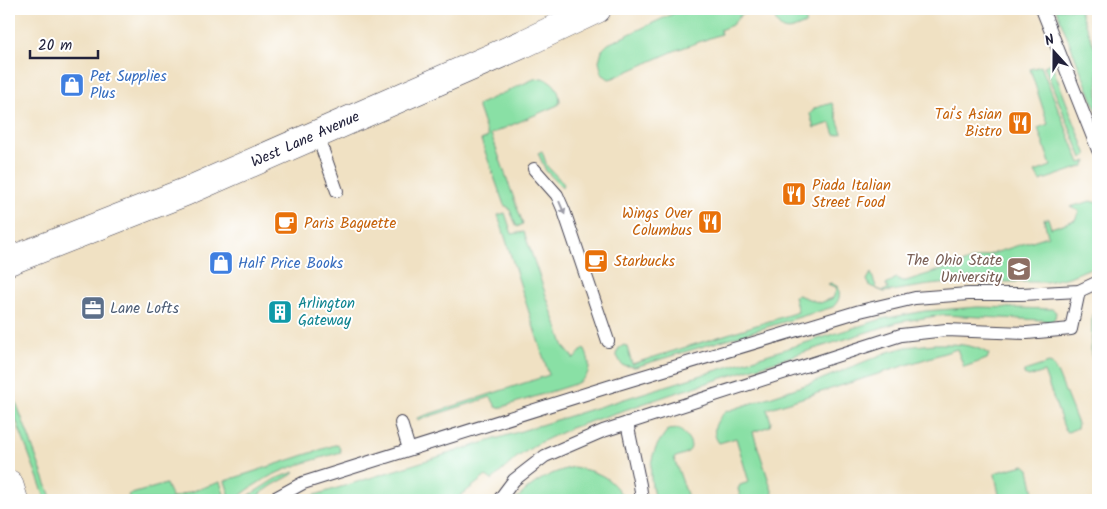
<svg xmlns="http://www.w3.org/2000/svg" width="1107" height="509" font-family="Kalam,sans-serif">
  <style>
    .green { fill: #89e0a5; stroke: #568170 }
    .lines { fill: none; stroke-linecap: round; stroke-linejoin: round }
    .lane-casing { stroke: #413f4f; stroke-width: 14 }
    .secondary-casing { stroke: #413f4f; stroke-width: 29 }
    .primary-casing { stroke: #413f4f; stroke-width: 29 }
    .lane { stroke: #fff; stroke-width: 12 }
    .secondary { stroke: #fff; stroke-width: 28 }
    .primary { stroke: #fff; stroke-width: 28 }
    .oneway { fill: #9c9ca7 }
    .labels { text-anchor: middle; stroke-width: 4; stroke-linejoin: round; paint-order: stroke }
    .shop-label { font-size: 15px; fill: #366cbe; stroke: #fff; text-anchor: start }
    .food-label { font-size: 15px; fill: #c56008; stroke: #fff; text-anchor: start }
    .street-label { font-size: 15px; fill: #22223b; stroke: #fff }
    .education-label { font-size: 15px; fill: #785e54; stroke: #fff; text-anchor: end }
    .culture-label { font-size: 15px; fill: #0d838f; stroke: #fff; text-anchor: start }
    .service-label { font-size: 15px; fill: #4e5e75; stroke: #fff; text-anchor: start }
  </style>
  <rect width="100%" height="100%" fill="#fff"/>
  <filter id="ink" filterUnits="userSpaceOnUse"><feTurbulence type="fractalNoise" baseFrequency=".02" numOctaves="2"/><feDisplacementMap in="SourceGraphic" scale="10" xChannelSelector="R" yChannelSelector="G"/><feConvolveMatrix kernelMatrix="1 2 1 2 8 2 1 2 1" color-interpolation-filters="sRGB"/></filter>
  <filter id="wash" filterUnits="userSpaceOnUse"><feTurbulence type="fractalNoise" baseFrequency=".0096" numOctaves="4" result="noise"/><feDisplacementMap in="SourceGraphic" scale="20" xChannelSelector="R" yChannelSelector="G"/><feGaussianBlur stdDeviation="1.12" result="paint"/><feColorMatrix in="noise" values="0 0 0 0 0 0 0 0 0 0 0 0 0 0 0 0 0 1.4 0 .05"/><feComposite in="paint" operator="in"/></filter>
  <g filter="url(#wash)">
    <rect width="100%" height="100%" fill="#f0e1c3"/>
    <g class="green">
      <path d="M 683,9 L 746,9 L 732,25 L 720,30 L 721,34 L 674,51 L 613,78 L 609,79 L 602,74 L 599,61 L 602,50 L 608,44 Z"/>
      <path d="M 772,9 L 802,9 L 806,21 L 805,24 C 801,26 798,27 793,29 C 778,33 776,21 772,9 Z"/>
      <path d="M 1056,9 L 1079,9 L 1098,56 L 1098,114 Z"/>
      <path d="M 1051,63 L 1087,155 L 1082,158 L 1044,66 Z"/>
      <path d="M 1041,66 L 1080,163 L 1087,161 L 1084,166 L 1040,181 L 1035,172 L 1051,166 L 1038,128 L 1048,124 L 1030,69 Z"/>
      <path d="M 542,78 C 554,81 559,89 560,101 L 558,105 L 491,134 L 523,224 L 517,227 L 509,208 L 504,205 L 481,140 L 488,137 L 477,105 L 534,79 Z"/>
      <path d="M 832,103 L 842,133 L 835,135 L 831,123 L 814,128 L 810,114 L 815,108 Z"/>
      <path d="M 542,151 L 547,166 L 564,184 L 562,187 L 546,171 L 538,153 Z"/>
      <path d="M 1091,201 L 1098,203 L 1098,265 L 1069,277 L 1046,282 L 962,282 L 929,285 L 884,292 L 870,286 L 867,280 L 871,273 L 877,289 L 883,291 L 888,289 L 886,285 L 896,278 L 903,281 L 906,281 L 1048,236 L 1044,219 L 1048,218 L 1051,228 L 1075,220 L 1079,211 L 1070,207 Z"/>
      <path d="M 505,213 L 512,234 L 524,232 L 564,347 L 574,359 L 583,349 L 585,350 C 592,365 591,377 575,384 L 499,408 L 496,407 L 491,397 L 418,420 L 417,418 L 549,375 L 498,215 Z"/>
      <path d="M 831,283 L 838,287 C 841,296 839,301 833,307 L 635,367 L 622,365 L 616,354 L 619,348 L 624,345 L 627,347 L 632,364 L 798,312 L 794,296 L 798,295 L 820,303 L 833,298 L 837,288 L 828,284 Z"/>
      <path d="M 978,307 L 1052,309 L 1056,312 L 1055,318 L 1051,322 L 1042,320 L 942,315 L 899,322 L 669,395 L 571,428 L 537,444 L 516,458 L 492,480 L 486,476 L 455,500 L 301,500 L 312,496 L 882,319 L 925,311 Z"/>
      <path d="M 1092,315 L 1098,316 L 1098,381 L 1091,354 Z"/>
      <path d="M 934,344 C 953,344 972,343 989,354 L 987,359 L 964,367 L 957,349 L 767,409 L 771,422 L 770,426 L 753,432 L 775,500 L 725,500 L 740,496 L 738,489 L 740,485 L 749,482 L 736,438 L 719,443 C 710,431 716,421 725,412 L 820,380 L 888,352 L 906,347 Z"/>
      <path d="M 1049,363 L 1052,364 L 1058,374 L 1078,424 L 1077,428 L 1068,432 L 1065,430 L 1044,372 L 1029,377 L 1024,375 L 1024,371 Z"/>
      <path d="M 12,391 L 52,500 L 46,500 L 9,401 L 9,393 Z"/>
      <path d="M 678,429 C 685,433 698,447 686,453 C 683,455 677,456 674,458 L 689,500 L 655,500 C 648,472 648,453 668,430 Z"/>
      <path d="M 338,444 L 341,452 C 298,465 270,470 235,500 L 231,500 L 225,481 Z"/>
      <path d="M 1024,465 L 1029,469 L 1035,498 L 1032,500 L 1000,500 L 995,474 L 997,472 Z"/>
      <path d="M 574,467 C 601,473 610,476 625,500 L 516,500 C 532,482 551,472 574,467 Z"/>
      <path d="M 294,472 L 295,473 L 273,485 L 251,500 L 242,500 L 275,479 Z"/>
      <path d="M 220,482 L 226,500 L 130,500 L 128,495 L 166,484 L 172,498 Z"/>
    </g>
  </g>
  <g filter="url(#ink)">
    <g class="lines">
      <defs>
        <g id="lane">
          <path d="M 1042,9 L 1098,150"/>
          <path d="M 317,134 L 337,191"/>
          <path d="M 534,169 L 557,195 L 564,211 L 608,341"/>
          <path d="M 401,423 L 409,449"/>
          <path d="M 627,423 L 640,485 L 642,500"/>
          <path d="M 272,500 L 303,483 L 611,386 L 860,311 L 915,298 L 968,294 L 1022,294 L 1079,291 L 1098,282"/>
          <path d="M 499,500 L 514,480 L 545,456 L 603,431 L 901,335 L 946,330 L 1027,333 L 1071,329 L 1079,291"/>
        </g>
        <path id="secondary" d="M 9,484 L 14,500"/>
        <path id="primary" d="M 9,261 L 185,192 L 523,44 L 597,9"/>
      </defs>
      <use href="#lane" class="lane-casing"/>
      <use href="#secondary" class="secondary-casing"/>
      <use href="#primary" class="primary-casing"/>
      <use href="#lane" class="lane"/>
      <use href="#secondary" class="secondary"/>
      <use href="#primary" class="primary"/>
    </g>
    <defs><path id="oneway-solid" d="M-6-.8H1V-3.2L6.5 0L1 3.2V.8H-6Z" transform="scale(1.25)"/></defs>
    <use class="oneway" href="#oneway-solid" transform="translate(562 208) rotate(67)"/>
  </g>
  <defs>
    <symbol id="shop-square" viewBox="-11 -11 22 22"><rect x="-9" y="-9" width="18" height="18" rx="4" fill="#3f7fe0" stroke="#fff"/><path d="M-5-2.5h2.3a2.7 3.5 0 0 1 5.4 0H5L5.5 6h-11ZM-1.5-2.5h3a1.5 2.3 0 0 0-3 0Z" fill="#fff"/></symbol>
    <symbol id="restaurant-square" viewBox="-11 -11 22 22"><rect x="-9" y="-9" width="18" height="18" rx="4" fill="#e8710a" stroke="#fff"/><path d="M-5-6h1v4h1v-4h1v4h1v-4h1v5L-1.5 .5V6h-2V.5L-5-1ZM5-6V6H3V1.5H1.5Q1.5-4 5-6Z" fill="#fff"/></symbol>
    <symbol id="cafe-square" viewBox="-11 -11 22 22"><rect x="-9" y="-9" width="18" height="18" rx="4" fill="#e8710a" stroke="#fff"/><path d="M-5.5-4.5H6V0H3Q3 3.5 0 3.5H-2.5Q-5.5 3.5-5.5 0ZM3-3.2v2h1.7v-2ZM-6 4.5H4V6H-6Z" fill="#fff"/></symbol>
    <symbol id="university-square" viewBox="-11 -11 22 22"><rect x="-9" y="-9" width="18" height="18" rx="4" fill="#8d6e63" stroke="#fff"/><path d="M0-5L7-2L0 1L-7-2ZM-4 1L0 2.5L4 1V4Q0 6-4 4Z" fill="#fff"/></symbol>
    <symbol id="office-square" viewBox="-11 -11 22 22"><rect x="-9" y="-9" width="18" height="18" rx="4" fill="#5c6f8a" stroke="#fff"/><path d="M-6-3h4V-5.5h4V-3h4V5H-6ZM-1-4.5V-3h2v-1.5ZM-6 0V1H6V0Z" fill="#fff"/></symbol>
    <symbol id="building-square" viewBox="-11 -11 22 22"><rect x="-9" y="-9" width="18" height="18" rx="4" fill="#0f9aa8" stroke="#fff"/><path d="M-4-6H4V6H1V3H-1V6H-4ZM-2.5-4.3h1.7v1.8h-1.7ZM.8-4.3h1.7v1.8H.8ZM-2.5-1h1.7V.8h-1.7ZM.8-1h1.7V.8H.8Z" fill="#fff"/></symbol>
  </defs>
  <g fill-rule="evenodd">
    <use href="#shop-square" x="58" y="71" width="28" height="28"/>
    <use href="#restaurant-square" x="1006" y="109" width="28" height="28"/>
    <use href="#restaurant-square" x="780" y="180" width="28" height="28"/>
    <use href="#restaurant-square" x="696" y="208" width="28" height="28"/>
    <use href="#cafe-square" x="272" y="209" width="28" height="28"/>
    <use href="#cafe-square" x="582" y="247" width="28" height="28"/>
    <use href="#shop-square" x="207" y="249" width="28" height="28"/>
    <use href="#university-square" x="1005" y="255" width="28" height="28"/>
    <use href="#office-square" x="79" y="294" width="28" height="28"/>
    <use href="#building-square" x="266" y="298" width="28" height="28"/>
  </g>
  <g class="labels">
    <g class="shop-label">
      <text x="90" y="81">Pet Supplies<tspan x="90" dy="17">Plus</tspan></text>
      <text x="238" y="268">Half Price Books</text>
    </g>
    <g class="food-label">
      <text x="1002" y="119" text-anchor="end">Tai's Asian<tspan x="1002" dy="17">Bistro</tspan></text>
      <text x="812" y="190">Piada Italian<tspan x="812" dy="17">Street Food</tspan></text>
      <text x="692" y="218" text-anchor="end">Wings Over<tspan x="692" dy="17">Columbus</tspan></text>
      <text x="304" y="228">Paris Baguette</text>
      <text x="614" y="266">Starbucks</text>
    </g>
    <g class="street-label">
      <text transform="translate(305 139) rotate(-24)" y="5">West Lane Avenue</text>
    </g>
    <g class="education-label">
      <text x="1002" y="265">The Ohio State<tspan x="1002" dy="17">University</tspan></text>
    </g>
    <g class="culture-label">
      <text x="298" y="308">Arlington<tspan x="298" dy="17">Gateway</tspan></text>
    </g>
    <g class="service-label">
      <text x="110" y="313">Lane Lofts</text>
    </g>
  </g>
  <rect width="1107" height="509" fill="none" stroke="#fff" stroke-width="30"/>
  <g transform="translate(1054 52) rotate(339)" stroke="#ffffff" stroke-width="4" paint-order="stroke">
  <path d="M0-4L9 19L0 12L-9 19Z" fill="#22223b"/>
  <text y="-8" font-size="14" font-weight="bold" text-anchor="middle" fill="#22223b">N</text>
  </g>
  <path d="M30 50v8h68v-8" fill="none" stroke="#22223b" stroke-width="2.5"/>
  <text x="38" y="50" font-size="15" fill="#22223b" stroke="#ffffff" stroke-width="4" paint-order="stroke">20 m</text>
</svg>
